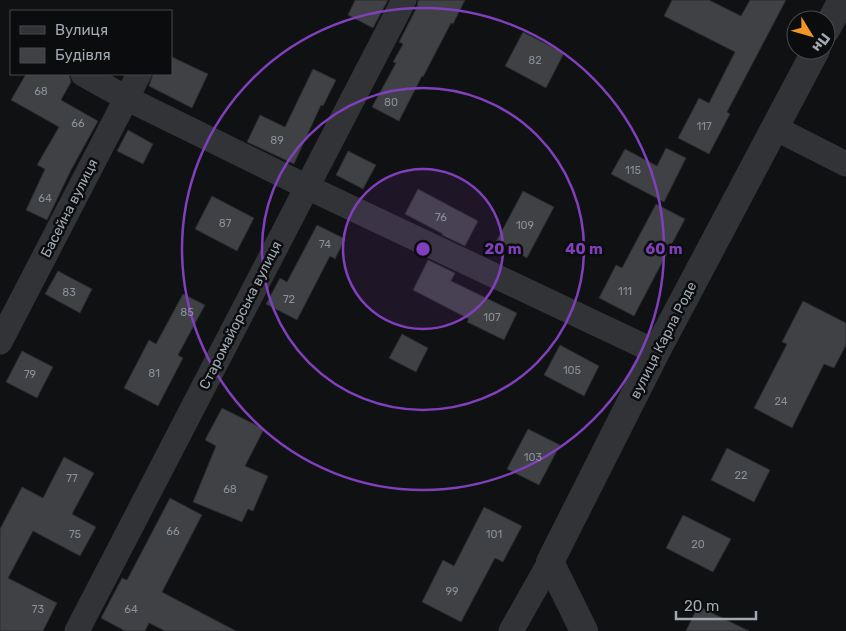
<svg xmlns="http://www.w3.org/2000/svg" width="846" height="631" font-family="Rubik,sans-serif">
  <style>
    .building { fill: #3f4145; stroke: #2a2b2e }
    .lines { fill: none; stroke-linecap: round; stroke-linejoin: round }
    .minor { stroke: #313337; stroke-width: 25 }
    .tertiary { stroke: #313337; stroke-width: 28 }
    .ring { fill: none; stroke: #813fbd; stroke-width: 2.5 }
    .labels { text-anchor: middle; stroke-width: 5; stroke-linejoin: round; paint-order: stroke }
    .number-label { font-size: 11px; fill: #888f98 }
    .street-label { font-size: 14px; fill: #a1a9b3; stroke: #0b0c0d }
    .centre { fill: #813fbd; stroke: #0b0c0d; stroke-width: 2.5 }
    .ring-label { font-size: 15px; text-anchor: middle; font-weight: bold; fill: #813fbd; stroke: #0b0c0d; stroke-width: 5; stroke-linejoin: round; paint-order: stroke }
  </style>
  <rect width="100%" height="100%" fill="#101112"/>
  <g class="building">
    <path d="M 355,0 L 388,0 L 373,28 L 348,15 Z"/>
    <path d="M 418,0 L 465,0 L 453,24 L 451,23 L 423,77 L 422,76 L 399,121 L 372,107 L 396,63 L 393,62 L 403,44 L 399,42 L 417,7 Z"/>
    <path d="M 672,0 L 709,0 L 741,16 L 750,0 L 786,0 L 727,112 L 730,114 L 709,154 L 678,138 L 699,98 L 709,103 L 735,52 L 664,16 Z"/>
    <path d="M 523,32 L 564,53 L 546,88 L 505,66 Z"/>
    <path d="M 172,57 L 208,74 L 192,108 L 149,86 L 153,74 L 171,74 L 171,59 Z"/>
    <path d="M 313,69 L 336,80 L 323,106 L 321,105 L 294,164 L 247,142 L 260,115 L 285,127 Z"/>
    <path d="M 26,74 L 69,74 L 71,82 L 61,100 L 98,121 L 71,170 L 47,220 L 26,210 L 45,169 L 37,165 L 59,127 L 11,100 Z"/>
    <path d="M 128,130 L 153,144 L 143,164 L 117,151 Z"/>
    <path d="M 666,148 L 686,158 L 664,202 L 611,174 L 625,149 L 657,166 Z"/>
    <path d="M 348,151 L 376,165 L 363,189 L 336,175 Z"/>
    <path d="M 418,189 L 478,221 L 465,246 L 442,235 L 443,234 L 405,214 Z"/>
    <path d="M 523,191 L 554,207 L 527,258 L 496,242 Z"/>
    <path d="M 212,196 L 254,218 L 237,251 L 195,229 Z"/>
    <path d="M 656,204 L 685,219 L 634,316 L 599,298 L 616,265 L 622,268 Z"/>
    <path d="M 317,225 L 345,239 L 335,259 L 330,256 L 297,320 L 266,304 L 280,278 L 287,282 Z"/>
    <path d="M 428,260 L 455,273 L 451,281 L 517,313 L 504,340 L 467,322 L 469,319 L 413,290 Z"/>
    <path d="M 58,271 L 92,289 L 80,313 L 45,294 Z"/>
    <path d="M 183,294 L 205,305 L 178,355 L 183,358 L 158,406 L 124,388 L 149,340 L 156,344 Z"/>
    <path d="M 803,301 L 846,323 L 846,345 L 834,368 L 824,364 L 792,428 L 754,408 L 787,344 L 782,342 Z"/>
    <path d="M 402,334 L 428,348 L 416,372 L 389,358 Z"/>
    <path d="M 560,345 L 599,366 L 584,396 L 544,375 Z"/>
    <path d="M 22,351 L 53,367 L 37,398 L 6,382 Z"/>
    <path d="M 222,408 L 264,429 L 245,466 L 268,476 L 253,511 L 248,509 L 242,522 L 193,502 L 216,446 L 205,440 Z"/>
    <path d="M 528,429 L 560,445 L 539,485 L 507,469 Z"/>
    <path d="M 727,448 L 770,470 L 754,502 L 711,480 Z"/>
    <path d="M 64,457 L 94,473 L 72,514 L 96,527 L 80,556 L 33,531 L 8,578 L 57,603 L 43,631 L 0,631 L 0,529 L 22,487 L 43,498 Z"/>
    <path d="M 170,498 L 202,515 L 162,592 L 236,631 L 165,631 L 149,623 L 145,631 L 125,631 L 101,618 L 122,578 L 127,580 Z"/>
    <path d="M 484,507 L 522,526 L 503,562 L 495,558 L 461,622 L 422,602 L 443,560 L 454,566 Z"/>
    <path d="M 683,515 L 731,539 L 713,572 L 666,548 Z"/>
    <path d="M 698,606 L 749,631 L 686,631 Z"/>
  </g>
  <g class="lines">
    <g class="minor">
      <path d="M 83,74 L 126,98 L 307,187 L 656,352"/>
      <path d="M 775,128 L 846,164"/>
      <path d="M 0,342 L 139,74"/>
      <path d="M 77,631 L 404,0"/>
      <path d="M 511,631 L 550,562"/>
    </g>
    <g class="tertiary">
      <path d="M 826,30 L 842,0"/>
      <path d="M 584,631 L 550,562 L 656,352 L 816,50"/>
    </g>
  </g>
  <circle cx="423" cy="249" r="80" fill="#813fbd" fill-opacity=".12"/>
  <g class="ring">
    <circle cx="423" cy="249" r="80"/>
    <circle cx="423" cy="249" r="161"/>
    <circle cx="423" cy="249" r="241"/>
  </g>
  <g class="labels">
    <g class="number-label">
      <text x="535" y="64">82</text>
      <text x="41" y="95">68</text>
      <text x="391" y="106">80</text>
      <text x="78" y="127">66</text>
      <text x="704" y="130">117</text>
      <text x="277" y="144">89</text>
      <text x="633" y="174">115</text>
      <text x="45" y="202">64</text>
      <text x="441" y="221">76</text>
      <text x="225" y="227">87</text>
      <text x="525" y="229">109</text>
      <text x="325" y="248">74</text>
      <text x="625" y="295">111</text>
      <text x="69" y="296">83</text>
      <text x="289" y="303">72</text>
      <text x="187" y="316">85</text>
      <text x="492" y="321">107</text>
      <text x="572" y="374">105</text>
      <text x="154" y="377">81</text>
      <text x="30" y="378">79</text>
      <text x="781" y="405">24</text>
      <text x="533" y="461">103</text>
      <text x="741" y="479">22</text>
      <text x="72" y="482">77</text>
      <text x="230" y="493">68</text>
      <text x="173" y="535">66</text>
      <text x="75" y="538">75</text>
      <text x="494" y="538">101</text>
      <text x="698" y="548">20</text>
      <text x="452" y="595">99</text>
      <text x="38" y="613">73</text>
      <text x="131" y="613">64</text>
    </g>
    <g class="street-label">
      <text transform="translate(69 208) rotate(-63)" y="5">Басейна вулиця</text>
      <text transform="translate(240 315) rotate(-63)" y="5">Старомайорська вулиця</text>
      <text transform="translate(663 340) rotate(-63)" y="5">вулиця Карла Роде</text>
    </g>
  </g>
  <circle cx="423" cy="249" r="8" class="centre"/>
  <g class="ring-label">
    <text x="503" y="254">20 m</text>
    <text x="584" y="254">40 m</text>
    <text x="664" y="254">60 m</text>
  </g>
  <rect x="10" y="10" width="162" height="65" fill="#0b0c0d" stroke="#474b4f"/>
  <rect x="20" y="26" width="25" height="8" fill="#313337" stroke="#474b4f"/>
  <text x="55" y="35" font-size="15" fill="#a1a9b3">Вулиця</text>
  <rect x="20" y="48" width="25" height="15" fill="#3f4145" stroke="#474b4f"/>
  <text x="55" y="60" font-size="15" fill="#a1a9b3">Будівля</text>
  <g transform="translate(811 35) rotate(127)"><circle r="24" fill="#0b0c0d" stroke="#474b4f"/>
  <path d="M0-4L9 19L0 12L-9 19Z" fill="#f39628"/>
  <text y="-8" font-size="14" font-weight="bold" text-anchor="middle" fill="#a1a9b3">Пн</text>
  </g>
  <path d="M676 611v8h80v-8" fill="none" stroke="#a1a9b3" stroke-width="2.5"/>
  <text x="684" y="611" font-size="15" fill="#a1a9b3" stroke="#0b0c0d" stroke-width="4" paint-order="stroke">20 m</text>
</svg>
